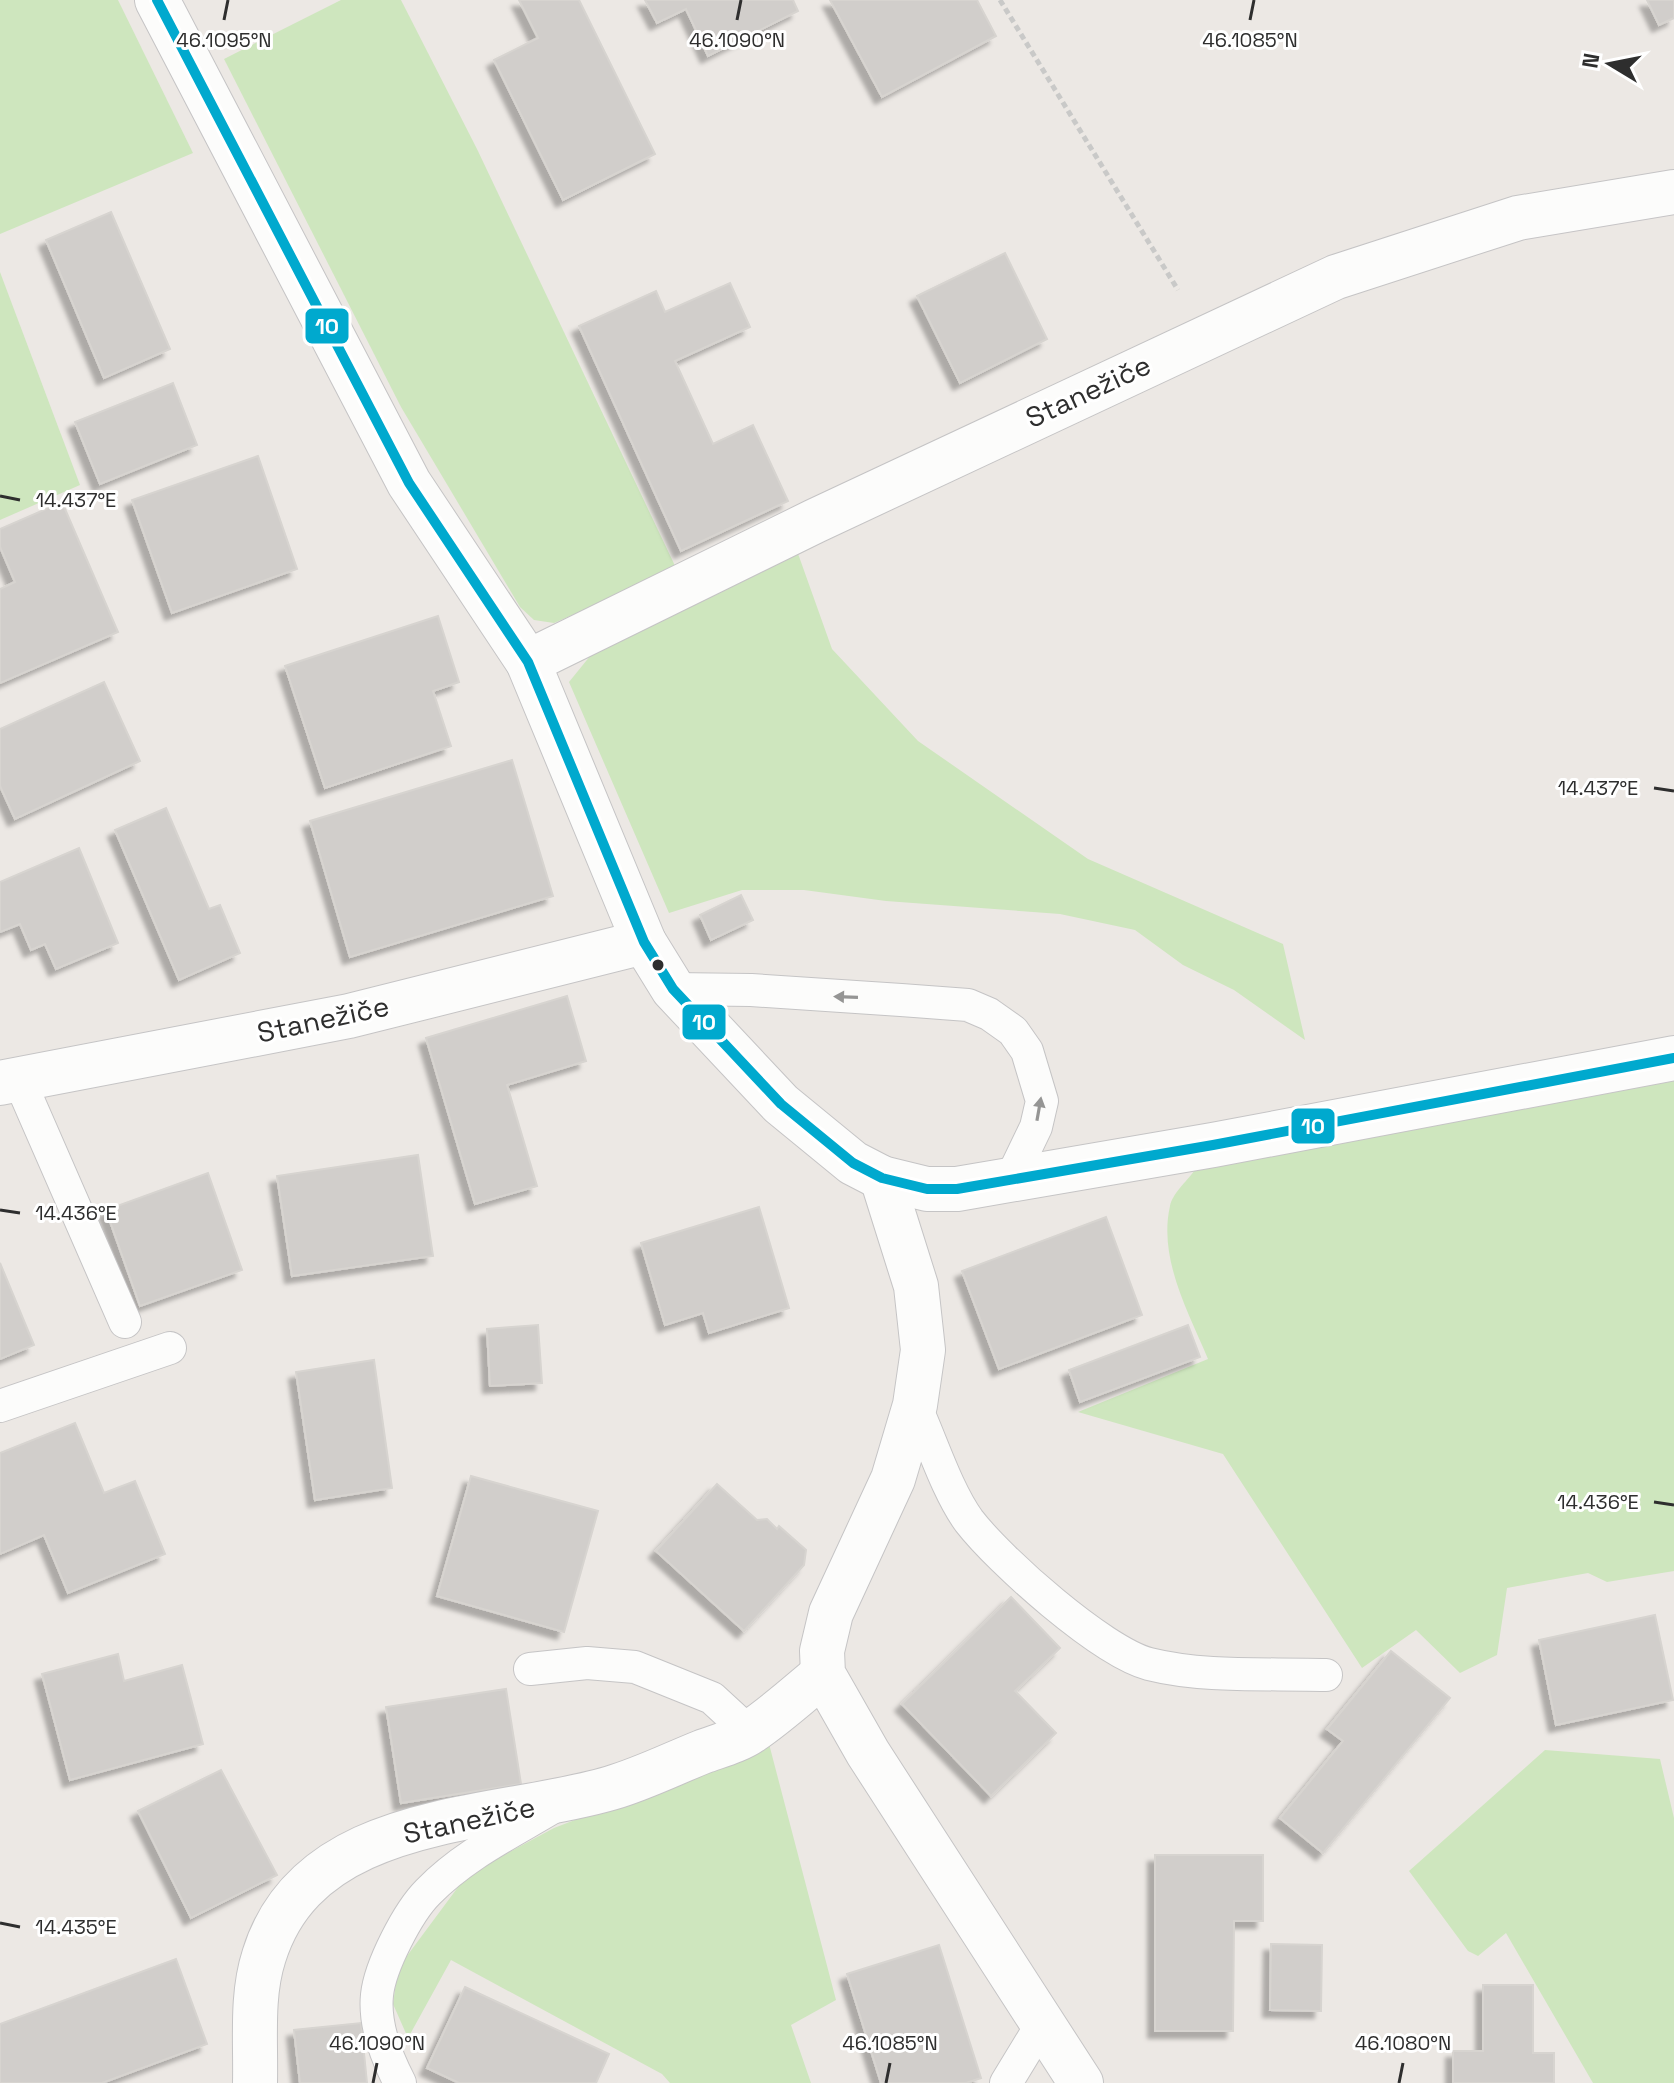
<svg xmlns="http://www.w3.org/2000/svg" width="1674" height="2083" font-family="'Space Grotesk',sans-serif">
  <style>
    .green { fill: #cee6be }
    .building { fill: #d1cecb; stroke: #d7d4d0; stroke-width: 2; filter: url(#shadow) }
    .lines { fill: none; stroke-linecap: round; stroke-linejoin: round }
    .service-casing { stroke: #c5c4c5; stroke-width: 34 }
    .minor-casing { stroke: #c5c4c5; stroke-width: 46 }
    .path { stroke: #c9c9c8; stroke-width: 5; stroke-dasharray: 6 4; stroke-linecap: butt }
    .service { stroke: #fcfcfb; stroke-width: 32 }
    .minor { stroke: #fcfcfb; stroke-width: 44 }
    .bus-1-casing { stroke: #fff; stroke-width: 16 }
    .bus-1 { stroke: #00a9ce; stroke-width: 10 }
    .oneway { fill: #959594 }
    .ticks { fill: none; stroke: #2e2e2e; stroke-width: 3 }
    .bus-dot { fill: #2e2e2e; stroke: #fff; stroke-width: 3 }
    .labels { text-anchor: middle; stroke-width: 6; stroke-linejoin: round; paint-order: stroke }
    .street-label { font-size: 28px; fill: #2e2e2e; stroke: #fff }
    .ticks-label { font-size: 20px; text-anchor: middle; fill: #2e2e2e; stroke: #fff; stroke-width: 6; stroke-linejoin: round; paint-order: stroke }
    .line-badge { stroke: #fff; stroke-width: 3 }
    .badge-label { font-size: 22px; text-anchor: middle; font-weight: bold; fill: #fff }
  </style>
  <defs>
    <filter id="shadow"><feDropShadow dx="-7" dy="7" stdDeviation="2" flood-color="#0004"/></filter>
  </defs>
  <rect width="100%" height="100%" fill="#ece8e4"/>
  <g class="green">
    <path d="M 0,0 L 118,0 L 193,153 L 0,234 Z"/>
    <path d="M 341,0 L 401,0 L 477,149 L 677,570 L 554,623 L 534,620 L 520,607 L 401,407 L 224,59 Z"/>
    <path d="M 0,272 L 80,485 L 0,520 Z"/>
    <path d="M 796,548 L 832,649 L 918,741 L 1088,859 L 1283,944 L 1305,1040 L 1234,990 L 1183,965 L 1135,930 L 1060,914 L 886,901 L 804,890 L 742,890 L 669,913 L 569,682 L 595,650 Z"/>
    <path d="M 1674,1081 L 1674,1571 L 1607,1582 L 1588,1573 L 1507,1588 L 1497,1655 L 1460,1673 L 1416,1630 L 1362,1668 L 1223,1454 L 1078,1412 L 1208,1359 C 1189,1313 1158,1259 1170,1206 C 1172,1194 1187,1181 1194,1171 Z"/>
    <path d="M 768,1740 L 836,2000 L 791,2025 L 811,2083 L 670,2083 L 662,2074 L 451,1960 L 408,2038 L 393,2004 L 398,1968 L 467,1875 L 554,1828 L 739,1757 Z"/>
    <path d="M 1545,1750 L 1660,1759 L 1674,1818 L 1674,2083 L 1593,2083 L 1506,1933 L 1478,1956 L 1468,1951 L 1409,1871 Z"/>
  </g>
  <g class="building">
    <path d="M 519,0 L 579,0 L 655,154 L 563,200 L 494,60 L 538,38 Z"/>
    <path d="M 645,0 L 793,0 L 798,11 L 708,56 L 686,9 L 657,23 Z"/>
    <path d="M 830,0 L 977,0 L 996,36 L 882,97 Z"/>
    <path d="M 1647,0 L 1674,0 L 1674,18 L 1659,25 Z"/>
    <path d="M 111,212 L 170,349 L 104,378 L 46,240 Z"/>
    <path d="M 1005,253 L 1047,339 L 960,383 L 917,296 Z"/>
    <path d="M 730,283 L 750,327 L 675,361 L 713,444 L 753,425 L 788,501 L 681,551 L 579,326 L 656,291 L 665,312 Z"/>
    <path d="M 173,383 L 197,445 L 100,484 L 75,422 Z"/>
    <path d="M 258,456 L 297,569 L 172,613 L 132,500 Z"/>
    <path d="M 62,502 L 118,632 L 0,683 L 0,589 L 15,582 L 0,547 L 0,529 Z"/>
    <path d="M 438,616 L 459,682 L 433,691 L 451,746 L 325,788 L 285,666 Z"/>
    <path d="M 104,682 L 140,761 L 15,819 L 0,786 L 0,729 Z"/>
    <path d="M 512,760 L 553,896 L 350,957 L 310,821 Z"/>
    <path d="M 166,808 L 209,909 L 220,905 L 240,953 L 179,980 L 115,830 Z"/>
    <path d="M 79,848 L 118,943 L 56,969 L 45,944 L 31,950 L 20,924 L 0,932 L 0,882 Z"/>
    <path d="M 741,895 L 753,920 L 711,940 L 700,915 Z"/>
    <path d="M 567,996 L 586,1061 L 507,1085 L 537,1186 L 475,1204 L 426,1038 Z"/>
    <path d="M 418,1155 L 433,1256 L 292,1276 L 277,1176 Z"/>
    <path d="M 208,1173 L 242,1270 L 140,1306 L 106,1210 Z"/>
    <path d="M 759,1207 L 789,1308 L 709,1333 L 703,1313 L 665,1325 L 641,1243 Z"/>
    <path d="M 1106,1217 L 1142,1315 L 999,1369 L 962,1271 Z"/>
    <path d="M 0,1263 L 34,1345 L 0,1359 Z"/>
    <path d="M 538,1325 L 542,1383 L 490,1386 L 487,1329 Z"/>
    <path d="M 1188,1325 L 1200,1357 L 1080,1402 L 1069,1370 Z"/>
    <path d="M 374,1360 L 392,1488 L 315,1500 L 296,1372 Z"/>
    <path d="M 75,1423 L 104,1493 L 135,1481 L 165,1554 L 68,1593 L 44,1535 L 0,1554 L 0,1453 Z"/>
    <path d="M 471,1476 L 598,1511 L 564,1632 L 437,1596 Z"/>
    <path d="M 717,1484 L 757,1520 L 767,1519 L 777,1529 L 779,1526 L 806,1550 L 804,1565 L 744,1631 L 656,1551 Z"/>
    <path d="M 1011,1597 L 1060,1648 L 1015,1691 L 1056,1733 L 991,1796 L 902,1704 Z"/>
    <path d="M 1655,1615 L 1673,1700 L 1556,1725 L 1539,1640 Z"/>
    <path d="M 1391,1651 L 1450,1698 L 1323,1853 L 1280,1818 L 1343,1741 L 1327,1729 Z"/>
    <path d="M 118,1654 L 124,1681 L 182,1665 L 203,1744 L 70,1780 L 42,1674 Z"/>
    <path d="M 506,1689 L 521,1784 L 401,1803 L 386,1707 Z"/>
    <path d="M 221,1770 L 277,1875 L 191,1918 L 138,1811 Z"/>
    <path d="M 1155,1855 L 1263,1855 L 1263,1921 L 1234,1921 L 1233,2031 L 1155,2031 Z"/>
    <path d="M 1271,1944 L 1322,1945 L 1321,2011 L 1270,2010 Z"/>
    <path d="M 939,1945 L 981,2078 L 966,2083 L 881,2083 L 847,1974 Z"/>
    <path d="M 176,1959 L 207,2044 L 102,2083 L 0,2083 L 0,2024 Z"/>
    <path d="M 1483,1985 L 1533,1985 L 1533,2053 L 1554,2053 L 1554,2083 L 1453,2083 L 1453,2051 L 1483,2051 Z"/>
    <path d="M 465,1987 L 609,2054 L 596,2083 L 459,2083 L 427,2068 Z"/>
    <path d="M 361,2023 L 367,2083 L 300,2083 L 294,2030 Z"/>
  </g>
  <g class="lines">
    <defs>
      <g id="service">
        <path d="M 673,989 L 751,990 L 901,1000 L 968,1005 L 989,1014 L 1013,1031 L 1027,1051 L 1042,1101 L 1036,1127 L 1010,1181"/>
        <path d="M 18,1077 L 125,1322"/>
        <path d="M 915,1405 C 931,1440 947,1491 969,1521 C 1000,1561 1101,1651 1149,1664 C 1205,1678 1268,1673 1326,1675"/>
        <path d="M 0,1406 L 170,1348"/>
        <path d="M 530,1669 L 587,1663 L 635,1667 L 712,1698 L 750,1733"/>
        <path d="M 400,2083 C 387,2058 374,2024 377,1995 C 380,1966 408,1912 428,1892 C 463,1856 508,1834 550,1809"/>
        <path d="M 1006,2083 L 1042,2024"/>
      </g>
      <g id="minor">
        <path d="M 157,0 L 409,483 L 528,662 L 644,942 L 673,989 L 781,1104 L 853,1163 L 882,1178 L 927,1189 L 957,1189 L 1213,1145 L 1674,1058"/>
        <path d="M 528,662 L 815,521 L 1336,277 L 1518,218 L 1674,192"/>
        <path d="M 0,1083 L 349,1016 L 644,942"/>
        <path d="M 882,1178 L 916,1286 L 923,1350 L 915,1405 L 893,1479 L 831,1613 L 822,1651 L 823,1674 L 868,1753 L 1081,2083"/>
        <path d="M 255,2083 C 256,2041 251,1996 264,1956 C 309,1811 493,1823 611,1788 C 642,1779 672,1764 702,1752 C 718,1746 738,1741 752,1731 C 777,1714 800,1693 823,1674"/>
      </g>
    </defs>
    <use href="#service" class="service-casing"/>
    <use href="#minor" class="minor-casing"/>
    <path class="path" d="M 1000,0 L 1178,290"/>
    <use href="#service" class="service"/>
    <use href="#minor" class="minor"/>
    <defs>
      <path id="bus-1" d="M 157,0 L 409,483 L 528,662 L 644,942 L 673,989 L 781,1104 L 853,1163 L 882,1178 L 927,1189 L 957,1189 L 1213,1145 L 1674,1058"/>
    </defs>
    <use href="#bus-1" class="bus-1-casing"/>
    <use href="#bus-1" class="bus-1"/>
  </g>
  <defs><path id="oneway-solid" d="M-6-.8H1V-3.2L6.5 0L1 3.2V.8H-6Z" transform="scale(2)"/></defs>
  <g class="oneway">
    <use href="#oneway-solid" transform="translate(846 997) rotate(-178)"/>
    <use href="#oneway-solid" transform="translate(1039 1109) rotate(-80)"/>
  </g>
  <path class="ticks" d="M 224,20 L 228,0M 737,20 L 741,0M 1250,20 L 1254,0M 0,496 L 20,500M 1654,788 L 1674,791M 0,1210 L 20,1213M 1654,1502 L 1674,1505M 0,1923 L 20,1927M 373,2083 L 377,2063M 886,2083 L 890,2063M 1399,2083 L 1403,2063"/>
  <circle class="bus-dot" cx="658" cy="965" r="7"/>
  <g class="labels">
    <g class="street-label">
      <text transform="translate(1088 391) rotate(-25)" y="10">Stanežiče</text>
      <text transform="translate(323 1019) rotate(-12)" y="10">Stanežiče</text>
      <text transform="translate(469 1820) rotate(-12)" y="10">Stanežiče</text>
    </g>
  </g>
  <g class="ticks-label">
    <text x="737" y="47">46.1090°N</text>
    <text x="1250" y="47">46.1085°N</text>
    <text x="224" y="47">46.1095°N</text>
    <text x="76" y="507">14.437°E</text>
    <text x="1598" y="795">14.437°E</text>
    <text x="76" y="1220">14.436°E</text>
    <text x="1598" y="1509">14.436°E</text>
    <text x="76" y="1934">14.435°E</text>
    <text x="377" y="2050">46.1090°N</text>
    <text x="890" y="2050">46.1085°N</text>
    <text x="1403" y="2050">46.1080°N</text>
  </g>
  <g class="line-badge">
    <rect x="304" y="307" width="46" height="38" rx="8" fill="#00a9ce"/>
    <rect x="681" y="1003" width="46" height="38" rx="8" fill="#00a9ce"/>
    <rect x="1290" y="1107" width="46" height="38" rx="8" fill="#00a9ce"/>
  </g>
  <g class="badge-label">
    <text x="327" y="334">10</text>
    <text x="704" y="1030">10</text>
    <text x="1313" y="1134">10</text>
  </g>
  <g transform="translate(1610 64) rotate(280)" stroke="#ffffff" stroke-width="6" paint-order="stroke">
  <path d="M0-6L14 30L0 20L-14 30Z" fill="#2e2e2e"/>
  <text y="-12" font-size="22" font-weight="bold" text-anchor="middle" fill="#2e2e2e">N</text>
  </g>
</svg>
